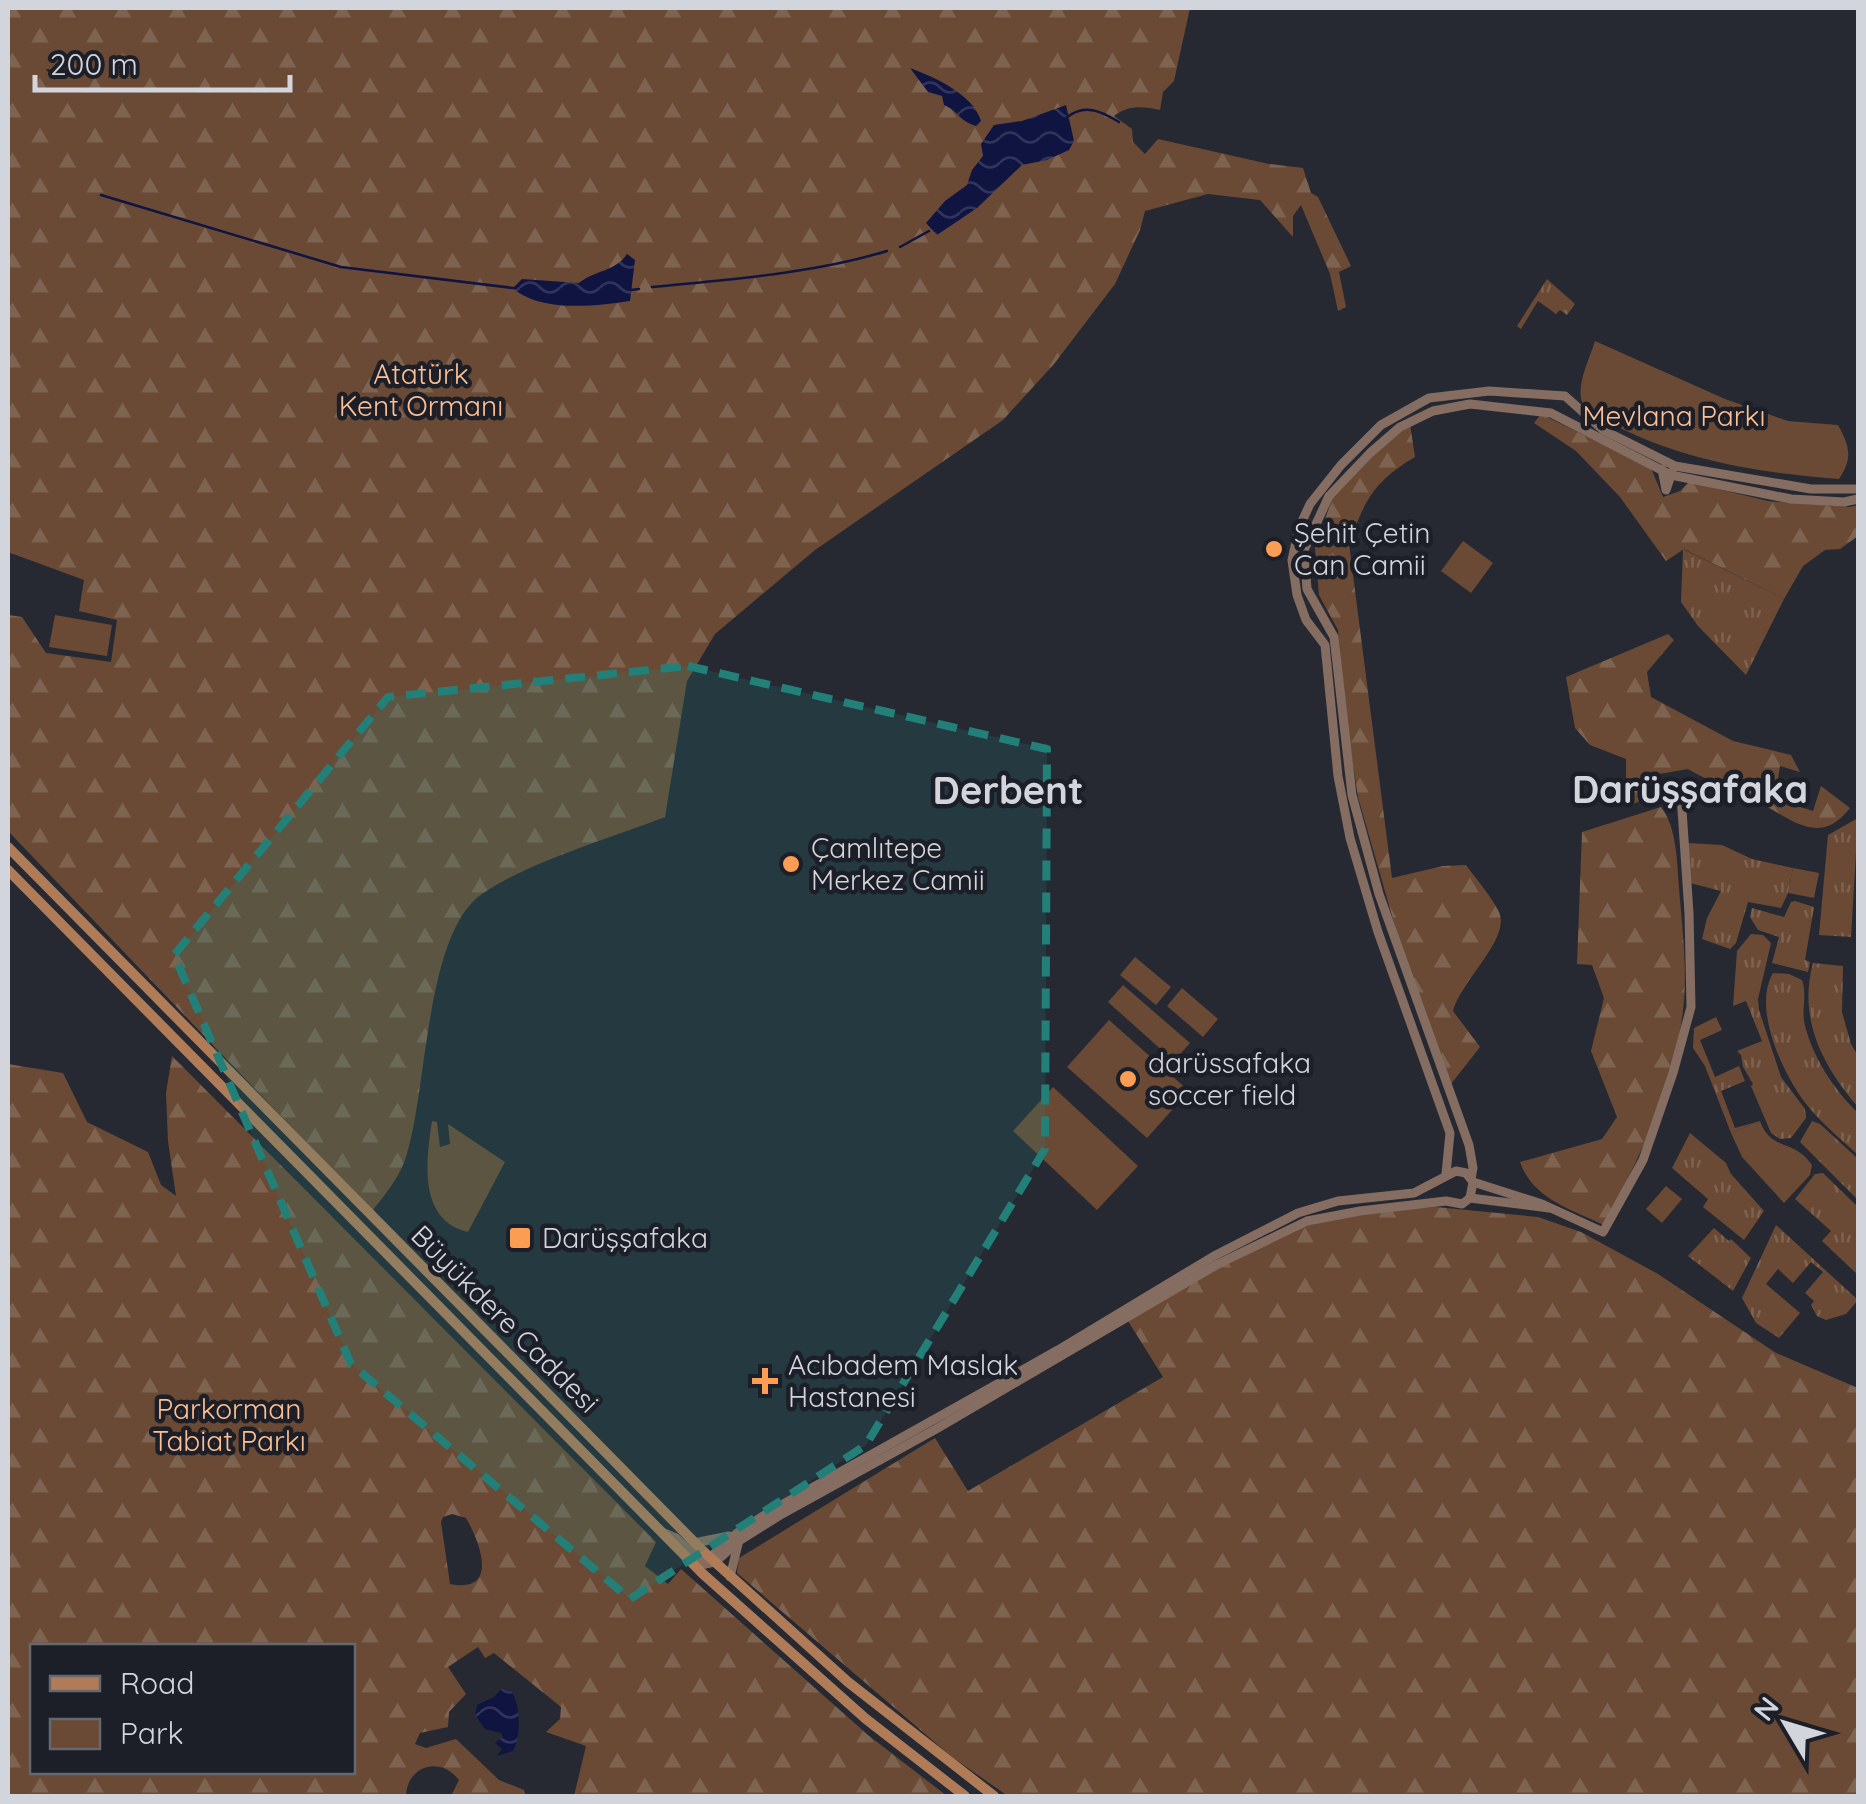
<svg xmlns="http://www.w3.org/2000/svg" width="1866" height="1804" font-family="Quicksand,sans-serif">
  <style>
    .grass { fill: url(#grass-tufts) }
    .forest { fill: url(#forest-firs); fill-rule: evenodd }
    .park { fill: #6a4a34 }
    .water { fill: url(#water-waves) }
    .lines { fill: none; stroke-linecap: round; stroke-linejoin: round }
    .stream { stroke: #0f1441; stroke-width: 2.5 }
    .secondary { stroke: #856d61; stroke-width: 9 }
    .primary { stroke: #b07c58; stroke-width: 10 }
    .marked { fill: #238079; fill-opacity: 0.2; stroke: #238079; stroke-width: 8; stroke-dasharray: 20 12; stroke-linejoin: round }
    .poi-dot { fill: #fc9d54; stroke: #1c1f28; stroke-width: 4 }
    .labels { text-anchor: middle; stroke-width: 9; stroke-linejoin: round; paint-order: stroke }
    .park-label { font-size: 28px; fill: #fdbf93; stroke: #1c1f28 }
    .poi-label { font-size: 28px; fill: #d3d5dc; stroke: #1c1f28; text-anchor: start }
    .street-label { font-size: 28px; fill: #d3d5dc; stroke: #1c1f28 }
    .district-label { font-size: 38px; font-weight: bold; fill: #d3d5dc; stroke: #1c1f28 }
  </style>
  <defs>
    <pattern id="grass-tufts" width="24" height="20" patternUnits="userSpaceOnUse" patternTransform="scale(2.5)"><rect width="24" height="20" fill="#6a4a34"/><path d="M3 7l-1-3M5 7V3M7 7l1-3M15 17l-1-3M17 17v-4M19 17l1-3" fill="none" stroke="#7e6351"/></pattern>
    <pattern id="forest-firs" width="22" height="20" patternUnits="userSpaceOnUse" patternTransform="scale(2.5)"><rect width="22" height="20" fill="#6a4a34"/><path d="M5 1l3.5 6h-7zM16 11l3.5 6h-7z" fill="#7e6351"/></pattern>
    <pattern id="water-waves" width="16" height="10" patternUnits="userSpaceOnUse" patternTransform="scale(2.5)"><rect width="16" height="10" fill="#0f1441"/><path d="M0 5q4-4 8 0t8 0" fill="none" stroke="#31355c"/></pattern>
  </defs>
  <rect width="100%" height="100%" fill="#262932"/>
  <g class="grass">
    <path d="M 1547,279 L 1575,304 L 1567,315 L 1560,310 L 1556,314 L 1538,301 L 1521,329 L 1517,326 Z"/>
    <path d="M 1683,549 L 1784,599 L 1746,675 L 1698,626 L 1681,602 Z"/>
    <path d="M 1858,818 L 1851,937 L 1819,935 L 1828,835 Z"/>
    <path d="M 1687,843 L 1722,845 L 1752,859 L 1793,868 L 1788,893 L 1781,908 L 1748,902 L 1736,943 L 1730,949 L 1702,939 L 1707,918 L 1721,891 L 1690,883 Z"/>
    <path d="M 1795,901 L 1814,907 L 1805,960 L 1810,962 L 1808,972 L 1772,963 L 1779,937 L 1758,930 L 1750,917 L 1752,908 L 1784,917 L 1791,902 Z"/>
    <path d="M 1751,934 L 1763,935 L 1771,943 L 1758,999 L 1759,1010 L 1781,1077 L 1805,1109 L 1806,1118 L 1791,1138 L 1780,1139 L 1771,1133 L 1751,1086 L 1753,1084 L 1743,1067 L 1741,1055 L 1737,1051 L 1762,1041 L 1746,1001 L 1733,1006 L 1737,951 Z"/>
    <path d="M 1813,963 L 1843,966 L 1842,1012 L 1851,1044 L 1858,1056 L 1858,1107 C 1822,1065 1798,1019 1813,963 Z"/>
    <path d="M 1773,973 L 1789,974 L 1802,980 C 1807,994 1802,1007 1804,1021 C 1811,1055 1834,1090 1858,1113 L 1858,1155 C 1843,1141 1826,1127 1812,1111 C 1786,1082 1751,1010 1773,973 Z"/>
    <path d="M 1716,1017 L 1722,1030 L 1700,1040 L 1715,1077 L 1739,1066 L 1745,1081 L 1721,1091 L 1735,1128 L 1760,1121 L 1731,1133 L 1705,1066 L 1693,1048 L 1694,1028 Z"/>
    <path d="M 1812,1121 L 1820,1124 L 1857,1158 L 1858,1200 L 1800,1142 Z"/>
    <path d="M 1690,1133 L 1726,1163 L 1731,1174 L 1764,1211 L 1744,1240 L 1703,1207 L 1708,1199 L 1672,1168 Z"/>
    <path d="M 1823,1173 L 1858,1207 L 1858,1275 L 1822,1241 L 1831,1231 L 1795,1199 L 1815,1174 Z"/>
    <path d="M 1776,1225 L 1858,1300 L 1846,1314 L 1826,1320 L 1817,1316 L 1811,1305 L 1814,1301 L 1805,1293 L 1823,1272 L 1811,1262 L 1793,1283 L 1778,1269 L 1766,1284 L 1800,1313 L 1779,1338 L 1756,1323 L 1742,1298 Z"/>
    <path d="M 1714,1228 L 1729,1241 L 1731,1239 L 1751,1258 L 1733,1291 L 1688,1256 Z"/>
  </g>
  <g class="forest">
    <path d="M 8,8 L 1190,8 L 1174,81 L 1163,92 L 1160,110 C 1144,106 1127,105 1114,116 L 1132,129 L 1133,142 L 1145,154 L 1158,139 L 1269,164 L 1303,168 L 1311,193 L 1318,197 L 1351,266 L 1339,272 L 1346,307 L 1338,311 L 1330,274 L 1301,205 L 1293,216 L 1293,237 L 1260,200 L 1208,194 L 1145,211 L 1140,230 L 1115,284 L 1054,364 L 1003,420 L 815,550 L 715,634 L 687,681 L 665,817 C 611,838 528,862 482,894 C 424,934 428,1093 405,1160 C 398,1179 385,1195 372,1211 L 8,831 L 8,615 L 22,617 L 46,653 L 111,662 L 117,620 L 79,611 L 84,580 L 8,552 Z"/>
    <path d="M 1541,414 L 1651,468 L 1663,497 L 1680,491 L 1689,482 L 1768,501 L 1850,507 L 1858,505 L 1858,536 L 1840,549 L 1825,550 L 1803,566 L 1784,599 L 1684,549 L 1666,561 L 1620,497 L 1576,451 L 1534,423 Z"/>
    <path d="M 1410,424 L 1415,457 C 1373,482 1365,500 1349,544 L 1392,878 L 1443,866 L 1466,865 C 1477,880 1491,896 1499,912 C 1511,939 1461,980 1453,1011 L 1480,1047 L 1451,1084 L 1417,1003 L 1358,797 L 1346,720 L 1338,630 L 1319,595 L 1315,548 L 1333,496 L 1372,454 Z"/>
    <path d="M 1668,634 L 1674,640 L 1647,672 L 1651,697 L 1733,741 L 1791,755 L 1800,772 L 1780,766 L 1775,799 L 1813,811 L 1821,786 L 1850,808 C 1820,847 1793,820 1760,803 C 1736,790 1711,783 1688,769 L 1648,776 L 1652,796 L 1626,807 L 1626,759 L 1590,745 L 1575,728 L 1566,677 Z"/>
    <path d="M 1661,807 C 1677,827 1677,863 1679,888 C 1682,927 1688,971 1683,1010 C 1675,1086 1639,1159 1604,1225 C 1571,1209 1533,1199 1520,1162 L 1602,1139 L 1617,1117 L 1591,1051 L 1604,998 L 1592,965 L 1577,964 L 1582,832 Z"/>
    <path d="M 172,1056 L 656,1542 L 645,1566 L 668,1584 L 681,1569 L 868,1735 L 947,1796 L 574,1796 L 586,1746 L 546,1732 L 560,1719 L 561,1707 L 494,1653 L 485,1658 L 478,1647 L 448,1667 L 466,1694 L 449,1712 L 448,1727 L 420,1733 L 415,1744 L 426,1748 L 456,1739 L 499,1780 L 524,1790 L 526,1796 L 451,1796 L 459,1780 C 440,1755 407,1766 406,1796 L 8,1796 L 8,1064 L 63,1073 L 87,1122 L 148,1152 L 161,1185 L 176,1196 L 168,1141 L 166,1093 ZM 452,1514 L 466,1518 C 480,1542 500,1594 450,1584 L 441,1522 L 443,1517 ZM 352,1646 L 352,1772 L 32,1772 L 32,1646 Z"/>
    <path d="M 1436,1207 L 1538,1217 L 1581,1232 L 1658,1274 L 1776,1353 L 1858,1388 L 1858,1796 L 1008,1796 L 952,1757 L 737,1573 L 739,1558 L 935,1438 L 968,1491 L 1163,1377 L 1128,1321 L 1192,1280 L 1307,1221 L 1361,1212 Z"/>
  </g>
  <g class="park">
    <path d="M 1595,341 L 1725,399 L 1788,421 L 1838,425 C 1850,447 1853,458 1839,479 C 1761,473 1691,462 1620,428 C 1608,421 1588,416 1582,402 C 1576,384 1590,358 1595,341 Z"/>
    <path d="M 1463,541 L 1493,563 L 1471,593 L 1441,571 Z"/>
    <path d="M 55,615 L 112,625 L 107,656 L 49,647 Z"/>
    <path d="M 1793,868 L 1819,873 L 1814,898 L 1788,893 Z"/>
    <path d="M 1135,957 L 1171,987 L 1156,1005 L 1120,975 Z"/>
    <path d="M 1123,985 L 1190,1043 L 1174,1061 L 1108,1002 Z"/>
    <path d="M 1182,988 L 1218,1019 L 1203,1037 L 1167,1006 Z"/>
    <path d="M 1109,1020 L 1189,1091 L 1147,1138 L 1067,1067 Z"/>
    <path d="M 1053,1087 L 1138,1166 L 1097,1210 L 1013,1131 Z"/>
    <path d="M 432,1121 L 437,1122 L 440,1147 L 450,1144 L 448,1124 L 505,1162 L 468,1232 C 418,1220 426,1161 432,1121 Z"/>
    <path d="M 1760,1121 C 1771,1152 1794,1138 1812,1165 L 1810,1175 L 1784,1203 L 1742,1157 L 1731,1133 Z"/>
    <path d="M 1666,1186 L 1682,1199 L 1662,1223 L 1646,1209 Z"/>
  </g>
  <g class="water">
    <path d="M 910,68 C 934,77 973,94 981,121 L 976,126 C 959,121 957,110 944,105 L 942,96 L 928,92 Z"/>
    <path d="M 1066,105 L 1074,141 L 1069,150 L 1047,160 L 1022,165 L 977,208 L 937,235 L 926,223 L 945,201 L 967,185 L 972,170 L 983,156 L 981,144 L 994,125 L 1022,121 Z"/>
    <path d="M 627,254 L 635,260 L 630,301 C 597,306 540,313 513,288 L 522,279 L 579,283 C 595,270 615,272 627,254 Z"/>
    <path d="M 501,1689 L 511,1691 C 521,1704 521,1738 513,1751 L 497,1756 L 502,1749 L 495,1743 L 503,1737 L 501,1733 L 485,1729 L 475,1715 L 477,1705 L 494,1697 Z"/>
  </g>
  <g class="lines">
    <g class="stream">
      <path d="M 1066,118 C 1084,103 1101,111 1119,122"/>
      <path d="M 101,195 L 341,267 L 513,288"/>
      <path d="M 900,247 L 929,231"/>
      <path d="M 652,287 C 731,279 811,274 887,251"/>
      <path d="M 631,290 L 639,289"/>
    </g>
    <g class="secondary">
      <path d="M 1662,469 L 1666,490 L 1672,472"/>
      <path d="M 1446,1174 L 1450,1133 L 1378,932 L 1350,838 L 1338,776 L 1325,645 L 1306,620 L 1297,595 L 1292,560 L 1299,528 L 1310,504 L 1341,465 L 1381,425 L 1429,398 L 1489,391 L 1565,396 L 1603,430 L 1675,466 L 1811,489 L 1858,489"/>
      <path d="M 1471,1179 L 1473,1168 L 1469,1145 L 1379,894 L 1352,795 L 1334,637 L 1307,589 L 1304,550 L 1329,496 L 1370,453 L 1400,427 L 1433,411 L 1470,404 L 1551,413 L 1671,475 L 1791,499 L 1844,502 L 1858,499"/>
      <path d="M 1473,1182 L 1542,1204 L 1603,1232 L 1643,1160 L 1673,1073 L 1691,1007 L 1689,913 L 1681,795"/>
      <path d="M 664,1533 L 676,1538 L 705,1564"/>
      <path d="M 694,1543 L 729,1536"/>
      <path d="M 707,1560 L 737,1533 L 769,1512 L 1058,1350 L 1214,1256 L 1298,1213 L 1338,1201 L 1414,1193 L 1456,1171 L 1466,1173 L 1473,1182 L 1470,1198"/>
      <path d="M 705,1564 L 715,1562 L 739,1541 L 782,1514 L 936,1429 L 1218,1264 L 1307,1221 L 1360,1211 L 1446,1201 L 1462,1204 L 1470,1198 L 1549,1208"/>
      <path d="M 730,1577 L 738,1544"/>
    </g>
    <g class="primary">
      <path d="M 8,847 L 704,1552 L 848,1682 L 994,1796"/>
      <path d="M 8,870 L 703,1574 L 866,1719 L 965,1796"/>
    </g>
  </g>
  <path class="marked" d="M 688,666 L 1047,749 L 1045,1149 L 866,1445 L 630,1599 L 351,1364 L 174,955 L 388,697 Z"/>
  <g class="poi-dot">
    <circle cx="1274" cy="549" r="10"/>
    <circle cx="791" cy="864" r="10"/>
    <circle cx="1128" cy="1079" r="10"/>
    <rect x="508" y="1226" width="24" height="24" rx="5"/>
    <path d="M760 1366h10v10h10v10h-10v10h-10v-10h-10v-10h10z"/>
  </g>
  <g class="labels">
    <g class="park-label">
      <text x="421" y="384">Atatürk<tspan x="421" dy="32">Kent Ormanı</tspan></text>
      <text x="1674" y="426">Mevlana Parkı</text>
      <text x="229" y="1419">Parkorman<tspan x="229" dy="32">Tabiat Parkı</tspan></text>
    </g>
    <g class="poi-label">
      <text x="1294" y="543">Şehit Çetin<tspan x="1294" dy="32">Can Camii</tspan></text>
      <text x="811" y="858">Çamlıtepe<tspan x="811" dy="32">Merkez Camii</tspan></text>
      <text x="1148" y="1073">darüssafaka<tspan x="1148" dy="32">soccer field</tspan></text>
      <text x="542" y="1248">Darüşşafaka</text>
      <text x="788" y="1375">Acıbadem Maslak<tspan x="788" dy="32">Hastanesi</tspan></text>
    </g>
    <g class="street-label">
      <text transform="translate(505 1319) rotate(45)" y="10">Büyükdere Caddesi</text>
    </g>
    <g class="district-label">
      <text x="1690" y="803">Darüşşafaka</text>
      <text x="1008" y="804">Derbent</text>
    </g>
  </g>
  <rect width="1866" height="1804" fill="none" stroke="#d3d5dc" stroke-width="20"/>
  <rect x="30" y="1644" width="325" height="130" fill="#1c1f28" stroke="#656870" stroke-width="2.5"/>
  <rect x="50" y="1676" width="50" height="15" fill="#b07c58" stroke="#656870" stroke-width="2.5"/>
  <text x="120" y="1694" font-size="30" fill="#d3d5dc">Road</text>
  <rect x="50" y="1719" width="50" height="30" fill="#6a4a34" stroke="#656870" stroke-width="2.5"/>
  <text x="120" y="1744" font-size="30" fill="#d3d5dc">Park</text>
  <g transform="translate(1786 1724) rotate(308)" stroke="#1c1f28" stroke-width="8" paint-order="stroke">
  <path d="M0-8L18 38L0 25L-18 38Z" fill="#d3d5dc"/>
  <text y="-15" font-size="28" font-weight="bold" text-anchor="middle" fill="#d3d5dc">N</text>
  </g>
  <path d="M35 75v15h255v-15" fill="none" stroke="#d3d5dc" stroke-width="5"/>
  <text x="50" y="75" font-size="30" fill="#d3d5dc" stroke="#1c1f28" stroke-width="8" paint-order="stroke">200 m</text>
</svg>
